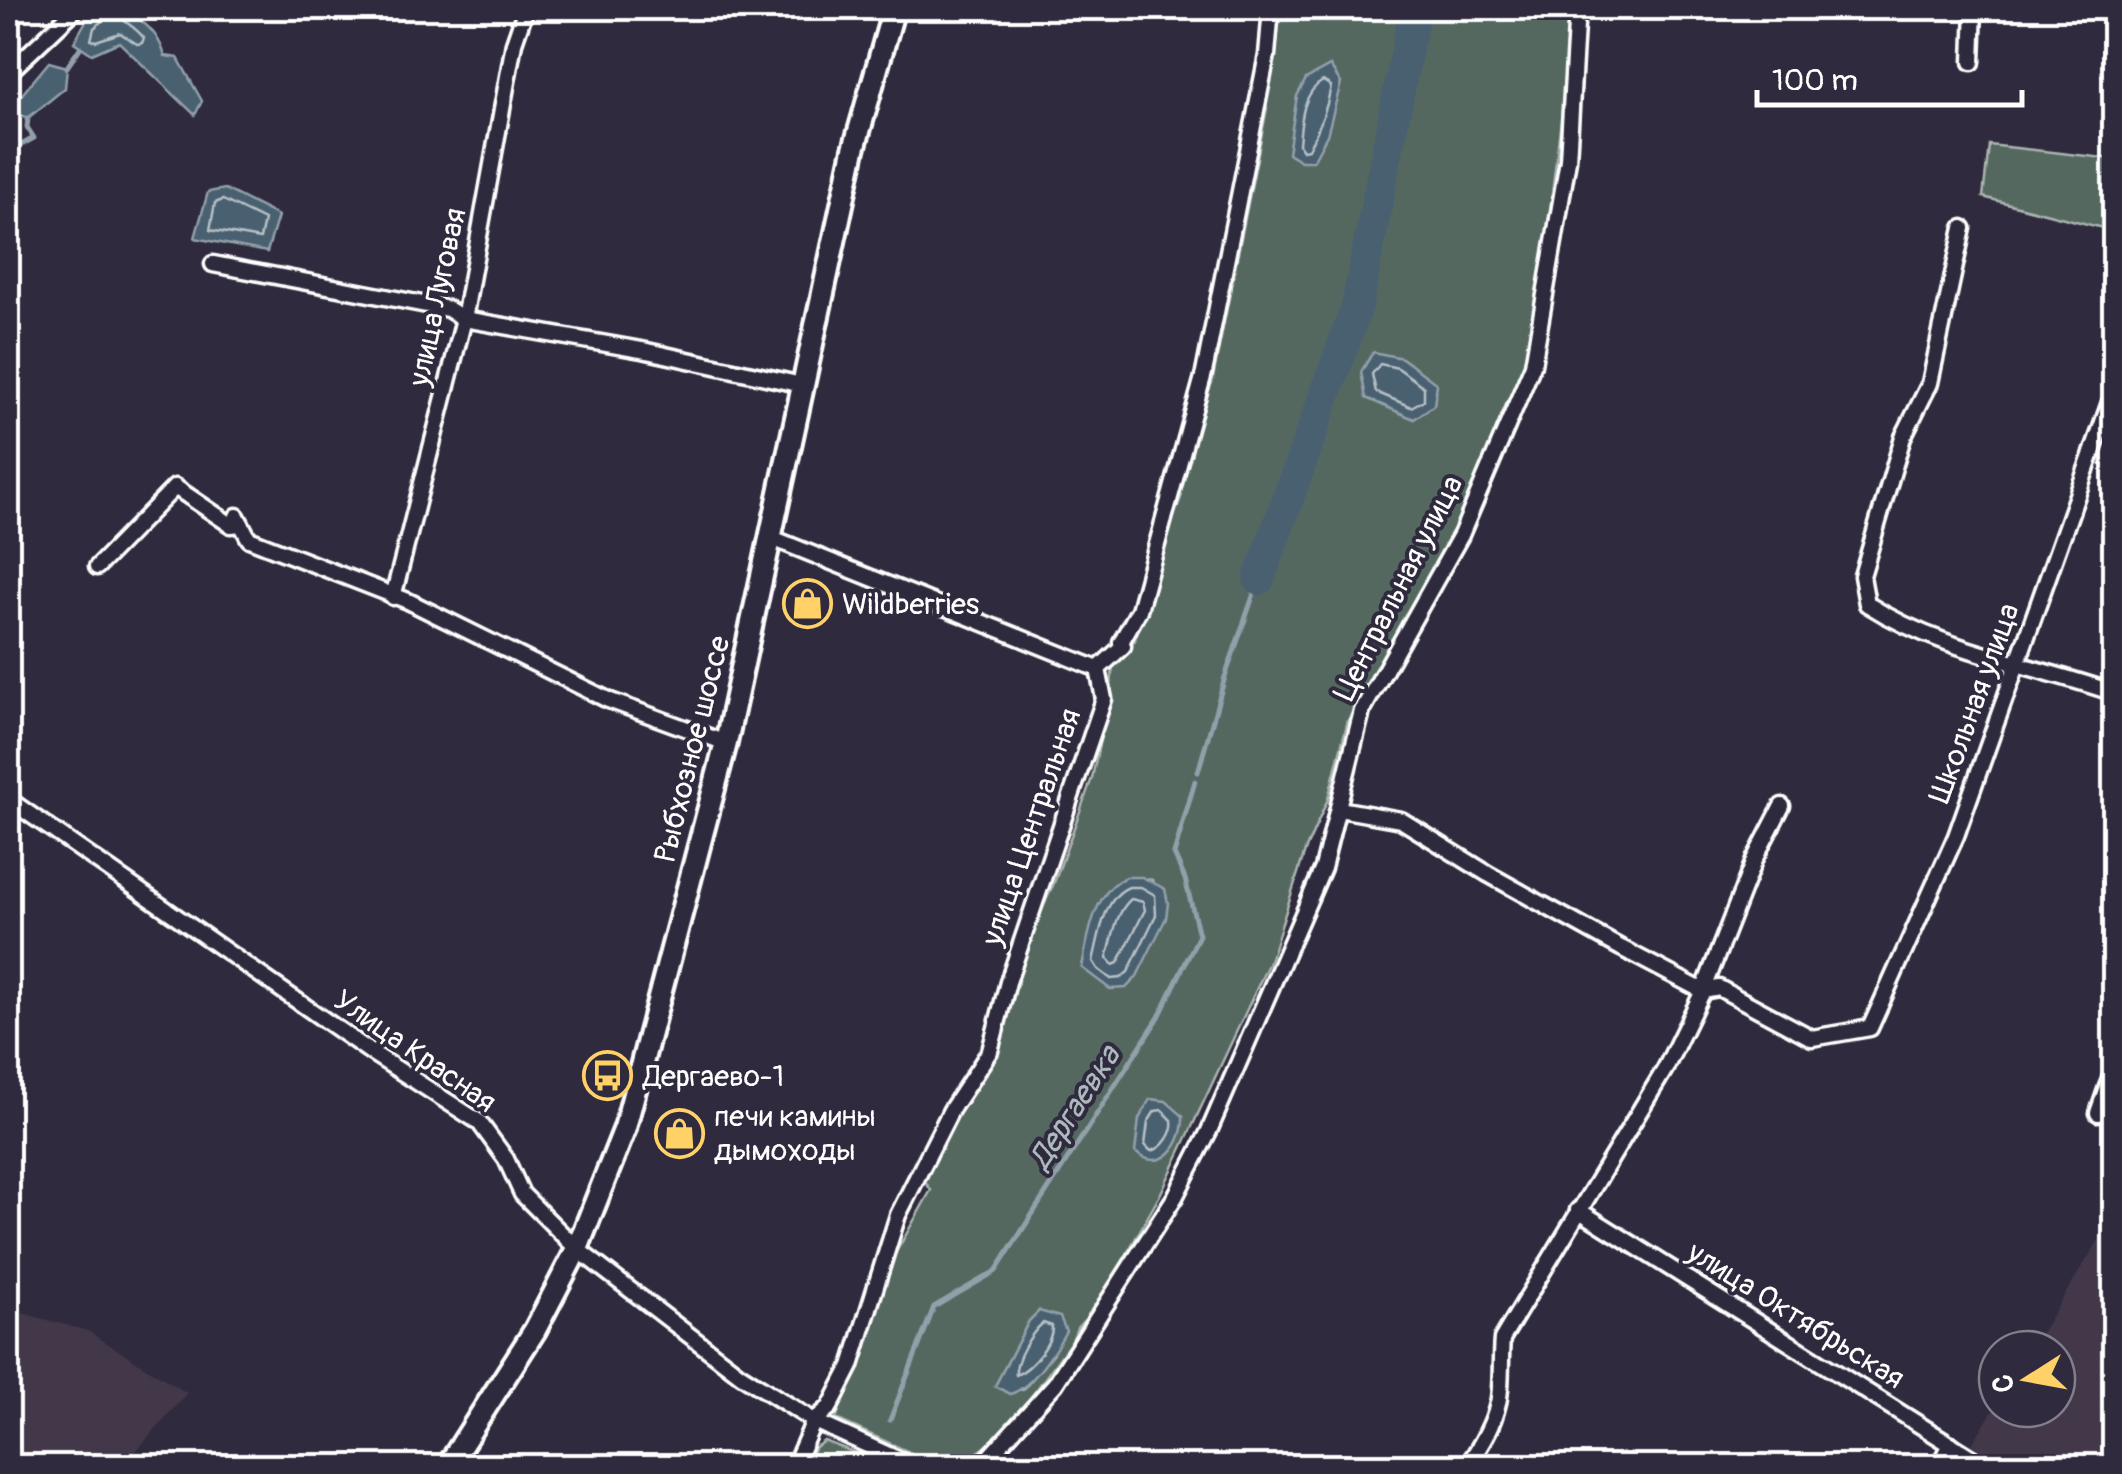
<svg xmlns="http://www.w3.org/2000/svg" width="2122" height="1474" font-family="Pangolin,sans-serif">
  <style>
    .built { fill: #423748 }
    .green { fill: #556861; stroke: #aab4b0; stroke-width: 2.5; fill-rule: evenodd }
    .water { fill: #496171; stroke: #92a0aa; stroke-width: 2.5 }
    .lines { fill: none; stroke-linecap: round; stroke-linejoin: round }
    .shore { stroke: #b6c0c6; stroke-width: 2.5 }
    .stream { stroke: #92a0aa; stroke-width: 5 }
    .river { stroke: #496171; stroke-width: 32 }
    .minor-casing { stroke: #fff; stroke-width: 21 }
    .secondary-casing { stroke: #fff; stroke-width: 28 }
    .minor { stroke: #2f2a3d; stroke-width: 14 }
    .secondary { stroke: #2f2a3d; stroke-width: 20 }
    .labels { text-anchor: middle; stroke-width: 8; stroke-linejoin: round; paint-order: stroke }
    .street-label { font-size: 30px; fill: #fff; stroke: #2f2a3d }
    .poi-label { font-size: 30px; fill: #fff; stroke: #2f2a3d; text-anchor: start }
    .water-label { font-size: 32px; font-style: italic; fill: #adb8bf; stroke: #2f2a3d }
  </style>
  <rect width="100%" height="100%" fill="#2f2a3d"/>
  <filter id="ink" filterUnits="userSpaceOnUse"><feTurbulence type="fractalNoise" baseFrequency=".01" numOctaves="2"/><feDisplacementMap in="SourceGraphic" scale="20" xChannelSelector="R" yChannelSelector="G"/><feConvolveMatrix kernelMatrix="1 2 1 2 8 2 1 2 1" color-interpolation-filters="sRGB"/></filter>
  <g filter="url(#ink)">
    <g class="built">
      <path d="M 2105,1230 L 2114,1236 L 2114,1466 L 2005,1466 L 1972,1444 L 1997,1404 L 1997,1409 L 2057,1409 L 2057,1349 L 2031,1349 Z"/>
      <path d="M 8,1309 L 88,1331 L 187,1393 L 123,1466 L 8,1466 Z"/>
    </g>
    <g class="green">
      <path d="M 1278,8 L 1571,8 L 1568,62 L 1547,235 L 1525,370 L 1489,469 L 1348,720 L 1328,799 L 1305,851 L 1271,958 L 1160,1195 L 1098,1305 L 1077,1328 L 1072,1341 C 1041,1380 993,1466 940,1466 L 836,1419 L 885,1272 L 931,1190 L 925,1182 L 945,1136 L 990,1064 L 1005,1026 L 1027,935 L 1036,923 L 1054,883 L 1092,778 L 1111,687 L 1113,664 L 1135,640 L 1160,553 L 1182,495 L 1177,488 L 1198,416 L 1212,383 L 1267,108 L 1262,105 ZM 1127,877 L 1152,880 L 1166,918 L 1151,945 L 1082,967 C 1091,923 1095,909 1127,877 ZM 1039,1311 L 1053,1354 L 1023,1390 L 995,1386 L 1029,1321 Z"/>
      <path d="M 1989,145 L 2114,159 L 2114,231 L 1983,197 Z"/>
      <path d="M 824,1441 L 890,1466 L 807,1466 L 814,1448 Z"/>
    </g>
    <g class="water">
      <path d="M 102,8 C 131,8 157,27 165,56 L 178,58 L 202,101 L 195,115 L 119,42 L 92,54 L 74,42 L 86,21 Z"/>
      <path d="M 49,62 L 67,67 L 65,88 L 28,118 L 9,110 Z"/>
      <path d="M 1330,66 L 1341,83 L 1327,135 L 1313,161 L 1301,161 L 1288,153 L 1297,96 L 1306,79 Z"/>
      <path d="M 225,189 L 278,216 L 267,252 L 195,238 L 208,192 Z"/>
      <path d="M 1373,352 L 1402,358 L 1437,384 L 1434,405 L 1414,419 L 1366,398 L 1361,372 Z"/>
      <path d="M 1127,877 L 1142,877 L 1165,889 L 1168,903 L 1166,918 L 1136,978 L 1126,988 L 1110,989 L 1082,968 C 1088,936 1094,889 1127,877 Z"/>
      <path d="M 1150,1099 L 1166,1101 L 1183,1116 C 1184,1143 1163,1175 1135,1152 L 1139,1119 Z"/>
      <path d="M 1039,1311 L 1060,1317 L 1066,1331 C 1055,1351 1032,1388 1010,1394 L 995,1386 L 1029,1321 Z"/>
    </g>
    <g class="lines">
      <g class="shore">
        <path d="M 113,11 C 122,21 135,26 144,38 L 142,43 L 137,44 L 120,33 L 96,41 L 91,40 L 94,28 Z"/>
        <path d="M 1323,81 L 1331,86 C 1327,109 1320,128 1308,149 L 1303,150 L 1299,144 C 1301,123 1302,92 1323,81 Z"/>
        <path d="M 223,200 L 264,220 L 260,239 L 210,230 L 215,203 Z"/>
        <path d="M 1380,364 L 1398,368 L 1424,387 L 1424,400 L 1411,407 L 1376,392 L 1372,374 Z"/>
        <path d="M 1129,887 L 1141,887 L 1155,895 L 1156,915 L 1128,972 L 1121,978 L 1111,979 L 1098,969 L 1093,961 C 1099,938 1103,897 1129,887 Z"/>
        <path d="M 1131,899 L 1143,902 L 1145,910 L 1118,963 L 1113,965 L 1107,958 C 1113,938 1115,913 1131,899 Z"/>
        <path d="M 1162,1110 L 1172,1120 C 1174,1132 1163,1149 1151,1151 L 1145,1145 L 1148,1122 L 1155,1111 Z"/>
        <path d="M 1043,1323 L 1052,1326 C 1053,1343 1031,1369 1016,1375 C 1014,1361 1031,1333 1043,1323 Z"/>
      </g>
      <g class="stream">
        <path d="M 67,67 L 80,48"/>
        <path d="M 21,145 L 34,138 L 27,127 L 28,118"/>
        <path d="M 1198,772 L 1225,677 L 1259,579"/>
        <path d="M 890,1420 L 934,1307 L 996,1271 L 1159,1017 L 1199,935 L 1185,879 L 1174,854 L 1195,781"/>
        <path d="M 888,1445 L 889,1466"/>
      </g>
      <path class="river" d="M 1259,579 L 1357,306 L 1415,8"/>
      <defs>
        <g id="minor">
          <path d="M 1972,62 L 1974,8"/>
          <path d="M 8,73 L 77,8"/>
          <path d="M 1963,228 L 1930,383 L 1903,437 L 1862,576 L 1867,604 C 1942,652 2032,664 2114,693"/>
          <path d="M 213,264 L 448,309 L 464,319 L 647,351 L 802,385"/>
          <path d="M 237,516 L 249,539 L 408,601 L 608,700 L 726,743"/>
          <path d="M 772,538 L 1098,669"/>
          <path d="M 97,567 L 175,487 L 231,525 L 241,524"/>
          <path d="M 393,597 L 464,319 L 514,43 L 526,8"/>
          <path d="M 8,799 L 369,1051 L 479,1122 L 506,1159 L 522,1194 L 577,1249 L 741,1375 L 814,1421 L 913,1466"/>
          <path d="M 1339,809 L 1401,820 L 1488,874 L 1621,948 L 1703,991 L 1719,988 L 1812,1038 L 1870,1028 L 1956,836 L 2114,391"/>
          <path d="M 2098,1113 L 2114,1067"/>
          <path d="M 1578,1210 L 1985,1466"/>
          <path d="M 794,1466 L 814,1421 L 830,1407 L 851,1366 L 898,1215 L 951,1110 L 990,1051 L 1008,982 L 1104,699 L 1098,669 L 1123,646 L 1121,642 L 1139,610 L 1204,373 L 1267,55 L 1271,8"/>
          <path d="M 981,1466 L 1055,1384 L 1175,1197 L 1209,1131 L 1323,868 L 1362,711 L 1461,535 L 1533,365 L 1568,160 L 1577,8"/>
          <path d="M 1467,1466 C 1480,1447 1493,1426 1498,1403 C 1502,1388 1500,1358 1502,1339 L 1665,1069 L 1703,991 L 1755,858 L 1782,806"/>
          <path d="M 1940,1466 L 1951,1444"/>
        </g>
        <path id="secondary" d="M 448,1466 L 535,1330 L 577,1249 L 625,1128 L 726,743 L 854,149 L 894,8"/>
      </defs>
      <use href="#minor" class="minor-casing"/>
      <use href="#secondary" class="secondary-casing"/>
      <use href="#minor" class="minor"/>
      <use href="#secondary" class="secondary"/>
    </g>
  </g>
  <defs>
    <symbol id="shop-ring" viewBox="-11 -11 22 22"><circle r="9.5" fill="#2f2a3d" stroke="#ffd166" stroke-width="1.5"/><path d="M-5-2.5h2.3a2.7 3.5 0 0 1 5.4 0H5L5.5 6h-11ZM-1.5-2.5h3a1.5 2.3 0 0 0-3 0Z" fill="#ffd166"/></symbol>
    <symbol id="bus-ring" viewBox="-11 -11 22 22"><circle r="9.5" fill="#2f2a3d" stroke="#ffd166" stroke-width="1.5"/><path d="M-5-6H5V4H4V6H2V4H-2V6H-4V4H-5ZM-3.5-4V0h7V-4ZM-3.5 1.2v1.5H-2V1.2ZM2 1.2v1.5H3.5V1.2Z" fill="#ffd166"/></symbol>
  </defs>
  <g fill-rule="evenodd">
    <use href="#shop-ring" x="780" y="576" width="55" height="55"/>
    <use href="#bus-ring" x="580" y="1048" width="55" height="55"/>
    <use href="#shop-ring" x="652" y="1106" width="55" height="55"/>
  </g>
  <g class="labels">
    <g class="street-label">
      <text transform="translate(437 297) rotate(-78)" y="10">улица Луговая</text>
      <text transform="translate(1398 588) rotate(-63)" y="10">Центральная улица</text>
      <text transform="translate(1974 703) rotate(-70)" y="10">Школьная улица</text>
      <text transform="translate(692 749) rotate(-76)" y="10">Рыбхозное шоссе</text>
      <text transform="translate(1031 827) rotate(-71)" y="10">улица Центральная</text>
      <text transform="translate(415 1051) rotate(35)" y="10">Улица Красная</text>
      <text transform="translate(1796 1315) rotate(32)" y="10">улица Октябрьская</text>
    </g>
    <g class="poi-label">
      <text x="842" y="614">Wildberries</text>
      <text x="643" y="1086">Дергаево-1</text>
      <text x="714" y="1126">печи камины<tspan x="714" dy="34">дымоходы</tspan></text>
    </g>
    <g class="water-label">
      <text transform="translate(1074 1107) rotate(-57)" y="11">Дергаевка</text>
    </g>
  </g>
  <rect width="2122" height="1474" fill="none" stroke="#2f2a3d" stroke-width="40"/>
  <rect x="20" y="20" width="2082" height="1434" fill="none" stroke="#fff" stroke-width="4" filter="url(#ink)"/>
  <g transform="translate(2027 1379) rotate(259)"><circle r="48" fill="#2f2a3d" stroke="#827f8b" stroke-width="2.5"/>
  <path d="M0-8L18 38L0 25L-18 38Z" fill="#ffd166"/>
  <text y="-15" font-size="28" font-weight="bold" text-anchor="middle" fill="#ffffff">С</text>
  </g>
  <path d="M1757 90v15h265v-15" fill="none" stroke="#ffffff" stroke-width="5"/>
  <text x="1772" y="90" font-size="30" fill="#ffffff" stroke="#2f2a3d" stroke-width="8" paint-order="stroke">100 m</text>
</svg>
